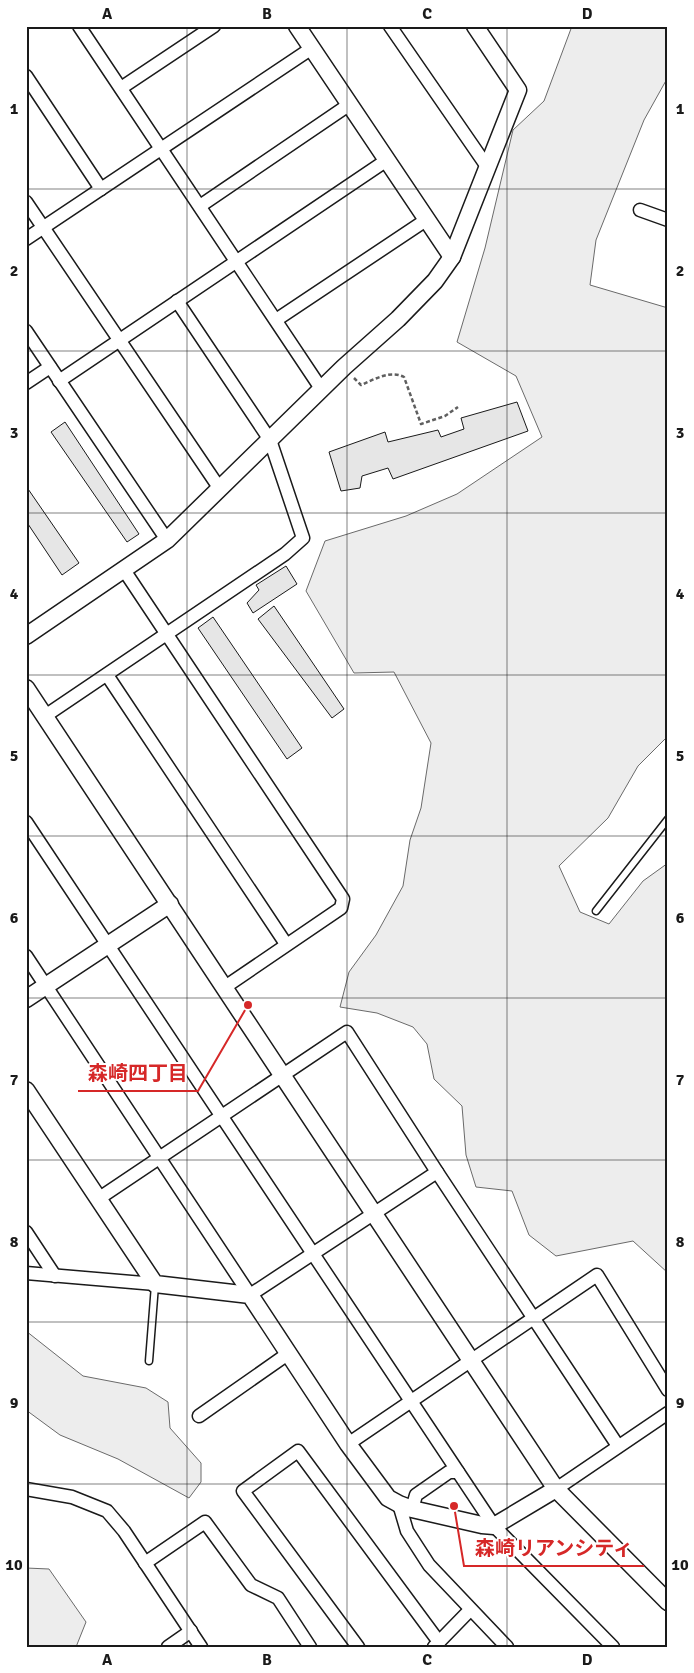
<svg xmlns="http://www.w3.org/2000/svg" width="694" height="1673" font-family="Signika,'Noto Sans JP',sans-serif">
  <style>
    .built { fill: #ededed; stroke: #6a6a6a }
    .building { fill: #e6e6e6; stroke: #1a1a1a }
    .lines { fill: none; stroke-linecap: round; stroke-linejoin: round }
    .service-casing { stroke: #1a1a1a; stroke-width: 9 }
    .minor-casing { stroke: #1a1a1a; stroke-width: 15 }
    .tertiary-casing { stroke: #1a1a1a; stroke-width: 19 }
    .path { stroke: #5f5f5f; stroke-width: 2.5; stroke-dasharray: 4 2.5; stroke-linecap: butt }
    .service { stroke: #fff; stroke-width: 6 }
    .minor { stroke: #fff; stroke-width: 12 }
    .tertiary { stroke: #fff; stroke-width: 16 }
    .grid { fill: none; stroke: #1a1a1a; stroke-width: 1; stroke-opacity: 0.55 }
    .leader { fill: none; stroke: #d62828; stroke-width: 2 }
    .callout-dot { fill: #d62828; stroke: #fff; stroke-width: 2 }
    .callout-label { font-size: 20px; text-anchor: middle; font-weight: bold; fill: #d62828; stroke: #fff; stroke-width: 4; stroke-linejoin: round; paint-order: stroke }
    .neatline { fill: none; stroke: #1a1a1a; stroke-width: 2 }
    .grid-label { font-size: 16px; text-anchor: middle; font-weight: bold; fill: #1a1a1a }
  </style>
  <rect width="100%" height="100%" fill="#fff"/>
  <g class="built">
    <path d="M 572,26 L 668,26 L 668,77 L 644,120 L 596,240 L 590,285 L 668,308 L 668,736 L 638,766 L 608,818 L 559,866 L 580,912 L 609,924 L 643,881 L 668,863 L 668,1273 L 633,1241 L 556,1256 L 529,1235 L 512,1191 L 476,1187 L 466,1155 L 462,1106 L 434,1079 L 427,1044 L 413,1027 L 377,1013 L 340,1007 L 349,972 L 376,935 L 403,886 L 410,840 L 421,808 L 431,743 L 394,672 L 354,673 L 306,591 L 325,541 L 406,516 L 457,494 L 542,437 L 516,376 L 457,342 L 485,248 L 513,130 L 544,101 Z"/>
    <path d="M 26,1331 L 83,1376 L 146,1388 L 168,1402 L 170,1428 L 201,1463 L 201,1482 L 189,1498 L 118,1459 L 60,1435 L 26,1410 Z"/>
    <path d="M 26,1568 L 49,1569 L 86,1622 L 76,1647 L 26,1647 Z"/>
  </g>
  <g class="building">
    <path d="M 517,402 L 528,431 L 393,479 L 388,468 L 362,476 L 360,488 L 341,491 L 329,452 L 385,432 L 388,442 L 438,430 L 441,437 L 464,429 L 461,418 Z"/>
    <path d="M 65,422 L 139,534 L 127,542 L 51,432 Z"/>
    <path d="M 26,486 L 79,563 L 62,575 L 26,521 Z"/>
    <path d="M 286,566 L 297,584 L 253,613 L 247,603 L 259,590 L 256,585 Z"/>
    <path d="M 274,606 L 344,709 L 332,718 L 258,619 Z"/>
    <path d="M 213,617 L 302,748 L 287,759 L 198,628 Z"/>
  </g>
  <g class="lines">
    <defs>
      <g id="service">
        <path d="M 596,911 L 668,819"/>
        <path d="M 149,1361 L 155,1285"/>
      </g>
      <g id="minor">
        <path d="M 79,26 L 322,390"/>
        <path d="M 390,26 L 488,168"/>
        <path d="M 26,76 L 101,189"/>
        <path d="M 121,88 L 214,26"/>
        <path d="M 26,202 L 220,489"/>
        <path d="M 200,206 L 350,104"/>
        <path d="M 640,210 L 668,220"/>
        <path d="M 26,239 L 312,48"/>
        <path d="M 276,320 L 426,220"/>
        <path d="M 26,331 L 167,540"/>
        <path d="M 59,381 L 387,160"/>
        <path d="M 26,383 L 50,367"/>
        <path d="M 124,570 L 343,899 L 341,908 L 225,987"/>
        <path d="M 107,675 L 286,944"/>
        <path d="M 45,716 L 285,554 L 303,538 L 270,440 L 177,301"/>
        <path d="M 26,822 L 494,1526 L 613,1647"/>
        <path d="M 26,956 L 250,1295 L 437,1172"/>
        <path d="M 98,1199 L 347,1032 L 437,1172 L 618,1446"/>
        <path d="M 26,1232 L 55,1276"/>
        <path d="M 26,1273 L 155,1284"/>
        <path d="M 199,1416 L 289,1353"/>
        <path d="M 348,1444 L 597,1275 L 668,1390"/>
        <path d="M 26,1489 L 72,1497 L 107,1511 L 124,1531 L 201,1647"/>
        <path d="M 556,1489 L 668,1413"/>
        <path d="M 399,1504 L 407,1531 L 429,1565 L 507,1647"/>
        <path d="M 412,1509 L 416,1495 L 449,1472 L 458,1472"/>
        <path d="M 145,1563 L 205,1522 L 251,1585 L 278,1598 L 310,1647"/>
        <path d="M 168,1647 L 191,1631"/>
        <path d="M 358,1647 L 243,1491 L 298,1451 L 439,1642"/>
        <path d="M 434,1647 L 470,1610"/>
      </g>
      <g id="tertiary">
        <path d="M 297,26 L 452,257"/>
        <path d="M 26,636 L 167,540 L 344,367 L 398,319 L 435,281 L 452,257 L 518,90 L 475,26"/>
        <path d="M 26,688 L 556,1489 L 668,1602"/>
        <path d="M 26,999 L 170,904"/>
        <path d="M 26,1090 L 155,1284 L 250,1295 L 348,1444 L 388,1498 L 399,1504 L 412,1509 L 482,1525 L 494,1526 L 556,1489"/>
      </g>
    </defs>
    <use href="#service" class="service-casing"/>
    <use href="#minor" class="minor-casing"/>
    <use href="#tertiary" class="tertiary-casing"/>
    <path class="path" d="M 354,378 L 361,385 C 375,379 390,370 404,377 L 421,424 L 445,416 L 458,407"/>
    <use href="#service" class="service"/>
    <use href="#minor" class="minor"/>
    <use href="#tertiary" class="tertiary"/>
  </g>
  <path class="grid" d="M 187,26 L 187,1647M 347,26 L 347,1647M 507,26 L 507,1647M 26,189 L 668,189M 26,351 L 668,351M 26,513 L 668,513M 26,675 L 668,675M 26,836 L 668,836M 26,998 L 668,998M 26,1160 L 668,1160M 26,1322 L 668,1322M 26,1484 L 668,1484"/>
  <path class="leader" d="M248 1005L198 1091H78M454 1506L464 1566H644"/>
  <g class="callout-dot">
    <circle cx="248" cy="1005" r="5"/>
    <circle cx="454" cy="1506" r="5"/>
  </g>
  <g class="callout-label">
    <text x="138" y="1080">森崎四丁目</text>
    <text x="554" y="1555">森崎リアンシティ</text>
  </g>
  <rect width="694" height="1673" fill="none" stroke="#ffffff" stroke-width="55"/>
  <rect x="28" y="28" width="638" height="1618" class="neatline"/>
  <g class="grid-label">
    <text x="107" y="19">A</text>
    <text x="267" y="19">B</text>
    <text x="427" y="19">C</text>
    <text x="587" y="19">D</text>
    <text x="14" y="114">1</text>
    <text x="680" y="114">1</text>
    <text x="14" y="276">2</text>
    <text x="680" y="276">2</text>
    <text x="14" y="438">3</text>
    <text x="680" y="438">3</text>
    <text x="14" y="599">4</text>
    <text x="680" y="599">4</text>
    <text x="14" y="761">5</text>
    <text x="680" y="761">5</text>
    <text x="14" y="923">6</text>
    <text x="680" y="923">6</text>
    <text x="14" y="1085">7</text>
    <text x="680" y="1085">7</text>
    <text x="14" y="1247">8</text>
    <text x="680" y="1247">8</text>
    <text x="14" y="1408">9</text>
    <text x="680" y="1408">9</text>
    <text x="14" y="1570">10</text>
    <text x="680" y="1570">10</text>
    <text x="107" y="1665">A</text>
    <text x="267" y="1665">B</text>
    <text x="427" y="1665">C</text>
    <text x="587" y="1665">D</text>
  </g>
</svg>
